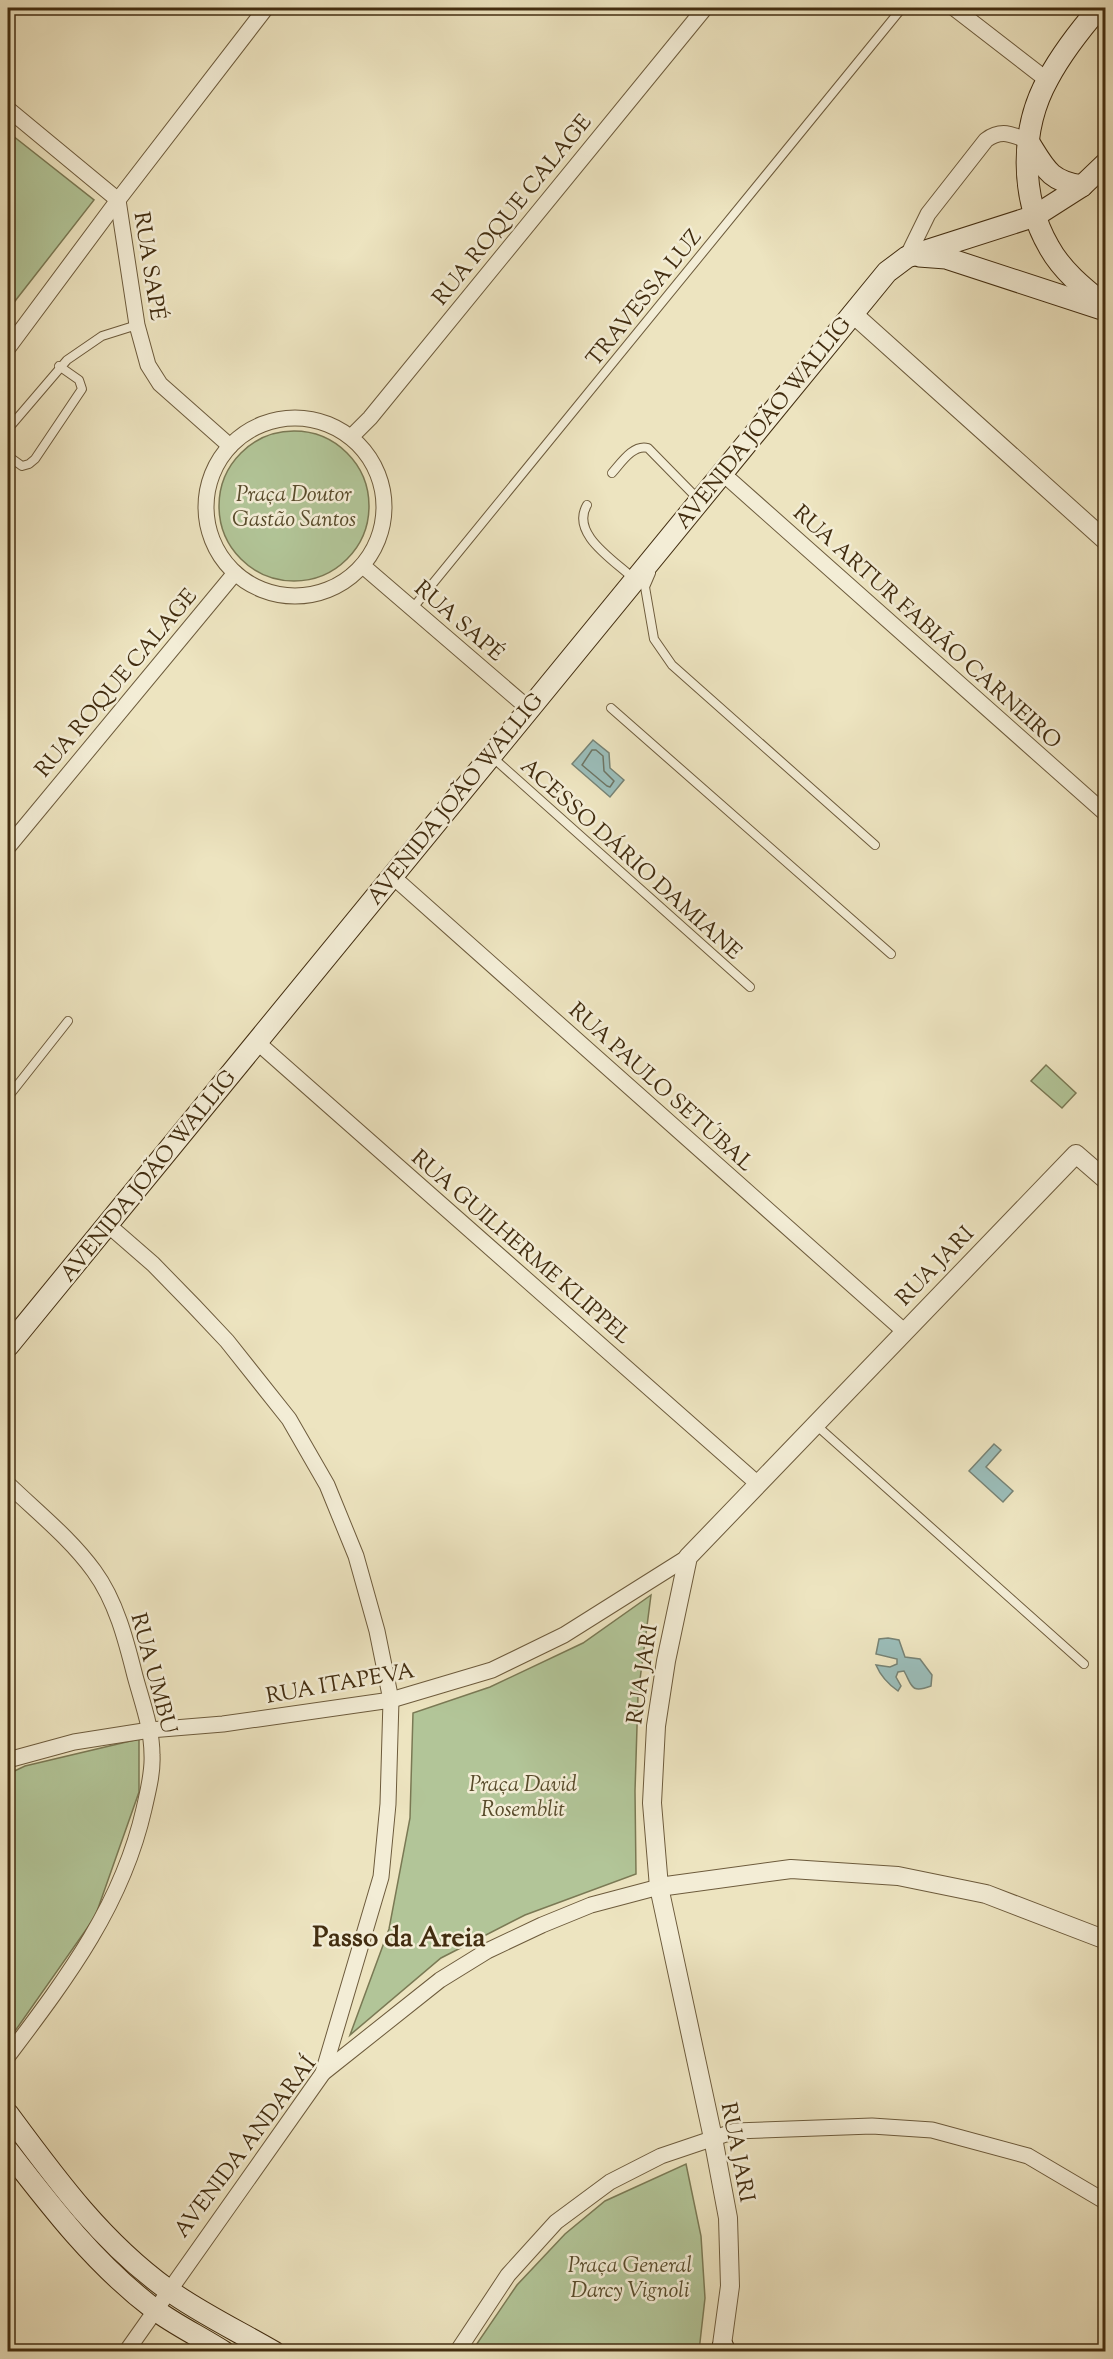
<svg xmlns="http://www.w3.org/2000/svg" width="1113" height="2359" font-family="'Sorts Mill Goudy',serif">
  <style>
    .green { fill: #b2c598; stroke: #7a7954; stroke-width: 1.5 }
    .water { fill: #9bbdb9; stroke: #778375; stroke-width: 1.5 }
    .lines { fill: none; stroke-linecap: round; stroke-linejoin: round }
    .shore { stroke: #6e7564; stroke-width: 1.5 }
    .service-casing { stroke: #6d5b3c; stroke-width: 10 }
    .minor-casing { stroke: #6d5b3c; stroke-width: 17 }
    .tertiary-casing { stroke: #6d5b3c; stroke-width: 20 }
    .secondary-casing { stroke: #422d10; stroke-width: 23 }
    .service { stroke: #f3edd6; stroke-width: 8 }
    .minor { stroke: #f3edd6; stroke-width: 15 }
    .tertiary { stroke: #f3edd6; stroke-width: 18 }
    .secondary { stroke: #f3edd6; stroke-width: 21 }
    .labels { text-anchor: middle; stroke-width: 5; stroke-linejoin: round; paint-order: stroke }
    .street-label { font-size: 22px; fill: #422d10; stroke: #f3edd6 }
    .park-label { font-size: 22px; font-style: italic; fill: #584b2b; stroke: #f3edd6 }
    .district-label { font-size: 28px; font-weight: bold; fill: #422d10; stroke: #f3edd6 }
  </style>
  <rect width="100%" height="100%" fill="#ede4c0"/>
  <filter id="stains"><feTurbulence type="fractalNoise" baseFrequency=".00333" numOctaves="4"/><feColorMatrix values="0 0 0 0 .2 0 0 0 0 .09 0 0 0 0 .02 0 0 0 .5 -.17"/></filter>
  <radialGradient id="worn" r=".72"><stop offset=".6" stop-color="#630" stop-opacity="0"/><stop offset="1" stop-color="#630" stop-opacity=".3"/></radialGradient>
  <g class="green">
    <path d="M 8,132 L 94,200 L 8,310 Z"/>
    <circle cx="294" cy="506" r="75"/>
    <path d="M 1046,1065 L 1076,1093 L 1062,1108 L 1031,1081 Z"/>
    <path d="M 651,1595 L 638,1695 L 635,1791 L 636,1874 L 525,1915 L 441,1958 L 350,2035 L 389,1929 L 410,1818 L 413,1713 L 490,1687 L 583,1643 Z"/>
    <path d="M 139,1739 L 139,1792 L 95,1917 L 8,2041 L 8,1774 L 25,1766 Z"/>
    <path d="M 686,2164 L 701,2236 L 705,2298 L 699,2351 L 472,2351 L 517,2285 L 565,2234 L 605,2201 Z"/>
  </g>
  <g class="water">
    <path d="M 593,740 L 609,753 L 610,768 L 624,780 L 610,797 L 572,764 Z"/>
    <path d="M 994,1444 L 1001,1450 L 986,1467 L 1013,1491 L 1003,1502 L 969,1471 Z"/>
    <path d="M 888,1638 L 899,1640 L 905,1657 L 920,1659 L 932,1675 L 931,1686 C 910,1694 912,1685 904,1671 L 898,1672 L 896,1677 L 901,1686 L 898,1691 C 888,1684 881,1677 876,1665 L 890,1667 L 897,1664 L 897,1659 L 876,1654 L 879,1639 Z"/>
  </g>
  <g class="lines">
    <path class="shore" d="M 592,750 L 596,750 L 603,756 L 604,771 L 614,781 L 610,787 L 607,786 L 582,765 Z"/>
    <defs>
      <g id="service">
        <path d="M 8,429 L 67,360 L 102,336 L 137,325"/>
        <path d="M 8,456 L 22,466 L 29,464 L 35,459 L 82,389 L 79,380 L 59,366"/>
        <path d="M 612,473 C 621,463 633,444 648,448 L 698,499"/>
        <path d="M 587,505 C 570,534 614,560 634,579"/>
        <path d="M 651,573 L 645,587 L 654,639 L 672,665 L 875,845"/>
        <path d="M 412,609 L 902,8"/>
        <path d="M 611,708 L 891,954"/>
        <path d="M 491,756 L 750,987"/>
        <path d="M 8,1097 L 68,1021"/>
        <path d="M 816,1425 L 1084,1664"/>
      </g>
      <g id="minor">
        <path d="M 954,8 L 1047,80"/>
        <path d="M 8,109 L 118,200 L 137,325 L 148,365 L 160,384 L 230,446"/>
        <path d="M 907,257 L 928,214 L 986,140 C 1001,129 1012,134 1028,141"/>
        <path d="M 8,348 L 118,200 L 266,8"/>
        <circle cx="295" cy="507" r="89"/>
        <path d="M 351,437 L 370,418 L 705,8"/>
        <path d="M 721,472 L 1106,814"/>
        <path d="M 363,566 L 528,708"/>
        <path d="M 8,847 L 235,573"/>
        <path d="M 391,875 L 904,1331"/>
        <path d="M 257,1042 L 758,1484"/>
        <path d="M 107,1224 L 153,1264 L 194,1306 L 227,1341 L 289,1419 L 327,1485 L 356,1556 L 377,1631 L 391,1700 L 388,1804 L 381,1877 L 323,2073"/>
        <path d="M 8,1484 C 37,1512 70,1538 94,1571 C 116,1601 126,1640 135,1676 C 142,1702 152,1728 152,1755 C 153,1773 148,1791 144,1809 C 122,1906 66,1979 8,2056"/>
        <path d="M 8,1760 L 74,1742 L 150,1730 L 223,1724 L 391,1700 L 492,1670 L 564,1635 L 688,1557"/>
        <path d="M 126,2352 L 323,2073 L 440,1980 L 487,1951 L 542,1925 L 591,1905 L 659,1887"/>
        <path d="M 457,2352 L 508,2275 L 556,2222 L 610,2182 L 661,2156 L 735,2131 L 872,2126 L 932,2130 L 1028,2156 L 1106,2202"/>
      </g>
      <g id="tertiary">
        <path d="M 852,313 L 1106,541"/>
        <path d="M 659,1887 L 791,1869 L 898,1876 L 986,1894 L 1106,1940"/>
        <path d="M 721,2352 L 730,2286 L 728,2218 L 713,2138 L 659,1887 L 652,1803 L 656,1726 L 666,1661 L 688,1557 L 1076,1154 L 1106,1180"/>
      </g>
      <g id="secondary">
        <path d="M 1099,8 C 1080,30 1062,53 1048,79 C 1020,129 1020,197 1049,247 C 1062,271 1085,289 1106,306"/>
        <path d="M 1028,141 C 1045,168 1049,181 1082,186"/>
        <path d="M 919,256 L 946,258 L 1105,310"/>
        <path d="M 8,1346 L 887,272 L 907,257 L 1035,216 L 1082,186 L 1106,163"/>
        <path d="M 8,2114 C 56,2179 101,2241 167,2289 C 198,2312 240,2332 274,2352"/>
        <path d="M 8,2151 C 52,2208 96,2265 154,2309 C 175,2325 201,2337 224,2352"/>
        <path d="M 722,2352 L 723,2347"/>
      </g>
    </defs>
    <use href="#service" class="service-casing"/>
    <use href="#minor" class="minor-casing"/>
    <use href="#tertiary" class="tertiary-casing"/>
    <use href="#secondary" class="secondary-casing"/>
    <use href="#service" class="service"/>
    <use href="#minor" class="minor"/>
    <use href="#tertiary" class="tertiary"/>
    <use href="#secondary" class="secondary"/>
  </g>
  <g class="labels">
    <g class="street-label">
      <text transform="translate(511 209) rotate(-51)" y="8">RUA ROQUE CALAGE</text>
      <text transform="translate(151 266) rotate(81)" y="8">RUA SAPÉ</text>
      <text transform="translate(643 297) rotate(-51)" y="8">TRAVESSA LUZ</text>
      <text transform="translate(762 422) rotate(-51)" y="8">AVENIDA JOÃO WALLIG</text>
      <text transform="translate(460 620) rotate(41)" y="8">RUA SAPÉ</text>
      <text transform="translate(928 626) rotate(42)" y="8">RUA ARTUR FABIÃO CARNEIRO</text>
      <text transform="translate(115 682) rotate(-50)" y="8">RUA ROQUE CALAGE</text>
      <text transform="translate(454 798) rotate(-51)" y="8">AVENIDA JOÃO WALLIG</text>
      <text transform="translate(632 858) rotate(42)" y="8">ACESSO DÁRIO DAMIANE</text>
      <text transform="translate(662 1086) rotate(42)" y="8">RUA PAULO SETÚBAL</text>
      <text transform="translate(147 1175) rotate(-51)" y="8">AVENIDA JOÃO WALLIG</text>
      <text transform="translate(522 1246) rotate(41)" y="8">RUA GUILHERME KLIPPEL</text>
      <text transform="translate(934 1265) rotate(-46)" y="8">RUA JARI</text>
      <text transform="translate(155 1673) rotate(75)" y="8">RUA UMBU</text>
      <text transform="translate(641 1674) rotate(-81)" y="8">RUA JARI</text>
      <text transform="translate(340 1682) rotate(-10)" y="8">RUA ITAPEVA</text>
      <text transform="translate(244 2146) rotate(-53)" y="8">AVENIDA ANDARAÍ</text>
      <text transform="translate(739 2152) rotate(79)" y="8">RUA JARI</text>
    </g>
    <g class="park-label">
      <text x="294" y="501">Praça Doutor<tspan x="294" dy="25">Gastão Santos</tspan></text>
      <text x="523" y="1791">Praça David<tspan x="523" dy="25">Rosemblit</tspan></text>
      <text x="630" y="2272">Praça General<tspan x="630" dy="25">Darcy Vignoli</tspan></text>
    </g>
    <g class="district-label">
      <text x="399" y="1946">Passo da Areia</text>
    </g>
  </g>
  <rect width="1113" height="2359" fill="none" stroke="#ede4c0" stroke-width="30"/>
  <rect x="9" y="9" width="1095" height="2341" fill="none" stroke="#422d10" stroke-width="3"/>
  <rect x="15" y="15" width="1083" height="2329" fill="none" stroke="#422d10" stroke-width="1.5"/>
  <rect width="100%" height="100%" filter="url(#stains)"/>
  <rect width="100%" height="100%" fill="url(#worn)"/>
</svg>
